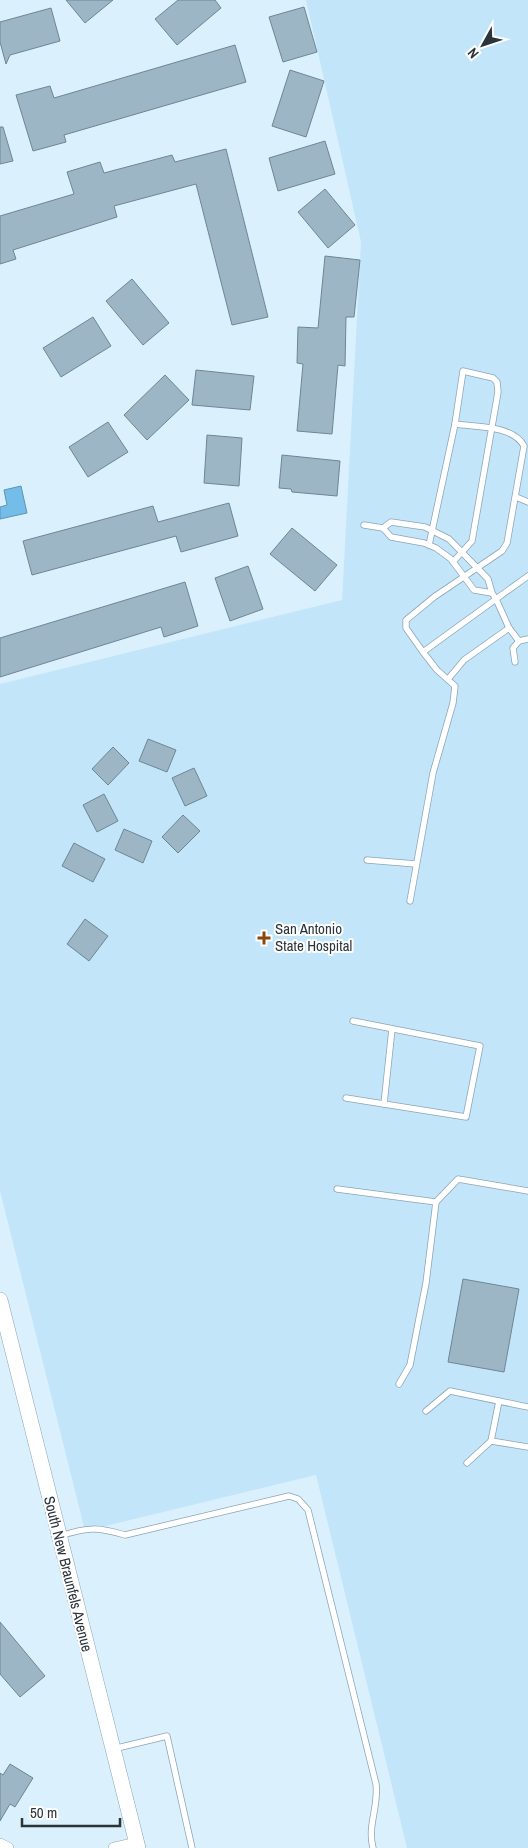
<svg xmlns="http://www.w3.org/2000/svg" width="528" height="1848" font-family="'Archivo Narrow',sans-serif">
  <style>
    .built { fill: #c3e5fa }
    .water { fill: #73bde8; stroke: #5d94b4 }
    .building { fill: #9db6c6; stroke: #6e8694 }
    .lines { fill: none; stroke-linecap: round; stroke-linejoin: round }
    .service-casing { stroke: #8ca4b4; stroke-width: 7 }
    .minor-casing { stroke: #8ca4b4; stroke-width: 12 }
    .secondary-casing { stroke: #8ca4b4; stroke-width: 16 }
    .service { stroke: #fff; stroke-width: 5.5 }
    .minor { stroke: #fff; stroke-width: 11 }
    .secondary { stroke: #fff; stroke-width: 15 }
    .poi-dot { fill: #87470e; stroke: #fff; stroke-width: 2 }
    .labels { text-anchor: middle; stroke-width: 4; stroke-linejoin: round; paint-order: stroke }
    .poi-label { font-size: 15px; fill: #2a343b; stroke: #fff; text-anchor: start }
    .street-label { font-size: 15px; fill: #2a343b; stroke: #fff }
  </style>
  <rect width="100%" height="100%" fill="#dbf0fd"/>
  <path class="built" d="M 306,0 L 528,0 L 528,1848 L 407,1848 L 316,1475 L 85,1531 L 0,1191 L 0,684 L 342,600 L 361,242 Z"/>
  <path class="water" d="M 21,486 L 27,513 L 0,519 L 0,507 L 7,505 L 4,490 Z"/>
  <g class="building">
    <path d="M 66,0 L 113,0 L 85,23 Z"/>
    <path d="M 178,0 L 215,0 L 221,8 L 177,45 L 155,19 Z"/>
    <path d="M 304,7 L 317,52 L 283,62 L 269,17 Z"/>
    <path d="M 51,8 L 60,41 L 10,55 L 6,64 L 0,42 L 0,22 Z"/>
    <path d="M 235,45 L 246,82 L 64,135 L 66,142 L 33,151 L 16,95 L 50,86 L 54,98 Z"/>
    <path d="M 290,70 L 324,81 L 306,137 L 272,126 Z"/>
    <path d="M 0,127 L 3,127 L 13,161 L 0,164 Z"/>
    <path d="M 325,141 L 335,174 L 278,191 L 269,158 Z"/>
    <path d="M 226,149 L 268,317 L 232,325 L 196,184 L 114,206 L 117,217 L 13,250 L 16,259 L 0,264 L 0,216 L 74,194 L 67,172 L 100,162 L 104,173 L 172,155 L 175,162 Z"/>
    <path d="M 325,189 L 355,225 L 328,248 L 298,212 Z"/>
    <path d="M 325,256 L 360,260 L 354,317 L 346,317 L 345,366 L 338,365 L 332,434 L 297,431 L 303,364 L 297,363 L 298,327 L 318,328 Z"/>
    <path d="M 132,279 L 169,323 L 143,345 L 106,301 Z"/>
    <path d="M 93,317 L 111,346 L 61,377 L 43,348 Z"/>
    <path d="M 196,370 L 254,376 L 250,410 L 192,405 Z"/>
    <path d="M 165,375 L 189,400 L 147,440 L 124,415 Z"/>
    <path d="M 108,422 L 128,452 L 88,477 L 69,447 Z"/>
    <path d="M 207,435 L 242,438 L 239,486 L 204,483 Z"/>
    <path d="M 282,455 L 340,461 L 337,496 L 292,492 L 291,489 L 279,488 Z"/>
    <path d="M 229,503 L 238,536 L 181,552 L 176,536 L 32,575 L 23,541 L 153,506 L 158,522 Z"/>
    <path d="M 292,528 L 337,565 L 315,591 L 270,554 Z"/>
    <path d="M 248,566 L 263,609 L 230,621 L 215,578 Z"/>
    <path d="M 185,582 L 198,626 L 164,637 L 161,627 L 0,677 L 0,638 Z"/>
    <path d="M 148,739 L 176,750 L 167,772 L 139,761 Z"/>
    <path d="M 113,747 L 129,763 L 108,785 L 92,769 Z"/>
    <path d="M 194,768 L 207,796 L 185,806 L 172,778 Z"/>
    <path d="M 104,794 L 118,821 L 97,832 L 83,805 Z"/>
    <path d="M 183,815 L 200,831 L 178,853 L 162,837 Z"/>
    <path d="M 124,829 L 152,841 L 143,863 L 115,850 Z"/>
    <path d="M 74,843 L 105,859 L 93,882 L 62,866 Z"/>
    <path d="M 85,919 L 108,936 L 89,961 L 67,944 Z"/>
    <path d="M 463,1279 L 519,1289 L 504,1372 L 448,1362 Z"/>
    <path d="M 0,1622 L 45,1676 L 20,1697 L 0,1674 Z"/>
    <path d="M 10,1764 L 33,1778 L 15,1807 L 10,1804 L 0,1821 L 0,1773 L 3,1775 Z"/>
  </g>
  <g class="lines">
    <defs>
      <g id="service">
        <path d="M 516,497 L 528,502"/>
        <path d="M 364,525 L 383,528 L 391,537 L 424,543 L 436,548 L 451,559 L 474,590 L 492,593"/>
        <path d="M 383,528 L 391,522 L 425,527 L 449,539 L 488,579 L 492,593 L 496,599 L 423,652 L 437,670 L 455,686 L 453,703 L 433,773 L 410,901"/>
        <path d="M 429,545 L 455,424"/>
        <path d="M 519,641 L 509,628 L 496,599 L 528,576"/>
        <path d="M 423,652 L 406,628 L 406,620 L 434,597 L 502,551 L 507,543 L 524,446 C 513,425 475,427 455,424 L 463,371 L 493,378 L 497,382 L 498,392 L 472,541 L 453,562"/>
        <path d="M 515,662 L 513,648 L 519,641 L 528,639"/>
        <path d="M 449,678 L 464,660 L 509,628"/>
        <path d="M 367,860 L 416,864"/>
        <path d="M 346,1098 L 466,1117 L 480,1046 L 353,1021"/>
        <path d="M 384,1104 L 392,1029"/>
        <path d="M 337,1189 L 436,1202 L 426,1283 L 410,1365 L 399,1384"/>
        <path d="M 436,1202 L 458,1179 L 528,1191"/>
        <path d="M 426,1411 L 450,1391 L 528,1407"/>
        <path d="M 491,1441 L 499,1401"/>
        <path d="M 467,1463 L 491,1441 L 528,1447"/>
        <path d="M 60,1536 C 88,1527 97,1527 125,1535 L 289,1496 L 298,1499 L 308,1510 L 376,1784 C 379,1806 367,1826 373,1848"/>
        <path d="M 113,1749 L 167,1736 L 192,1848"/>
      </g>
      <g id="minor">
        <path d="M 0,1844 L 8,1848"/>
        <path d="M 114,1848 L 136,1843"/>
      </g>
      <path id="secondary" d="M 0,1300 L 138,1848"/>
    </defs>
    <use href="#service" class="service-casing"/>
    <use href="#minor" class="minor-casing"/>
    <use href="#secondary" class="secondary-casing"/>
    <use href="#service" class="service"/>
    <use href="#minor" class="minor"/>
    <use href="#secondary" class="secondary"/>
  </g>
  <path class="poi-dot" d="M261.5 930.5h5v5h5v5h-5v5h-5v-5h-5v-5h5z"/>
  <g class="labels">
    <g class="poi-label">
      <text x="275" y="934">San Antonio<tspan x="275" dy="17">State Hospital</tspan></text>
    </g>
    <g class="street-label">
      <text transform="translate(68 1574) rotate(76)" y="5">South New Braunfels Avenue</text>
    </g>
  </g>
  <g transform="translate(483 45) rotate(230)" stroke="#ffffff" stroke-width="4" paint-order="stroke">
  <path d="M0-4L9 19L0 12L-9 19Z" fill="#2a343b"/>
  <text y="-8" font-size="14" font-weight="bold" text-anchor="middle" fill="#2a343b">N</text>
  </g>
  <path d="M22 1818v8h98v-8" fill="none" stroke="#2a343b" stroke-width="2.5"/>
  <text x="30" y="1818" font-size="15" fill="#2a343b" stroke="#ffffff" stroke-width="4" paint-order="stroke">50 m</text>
</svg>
